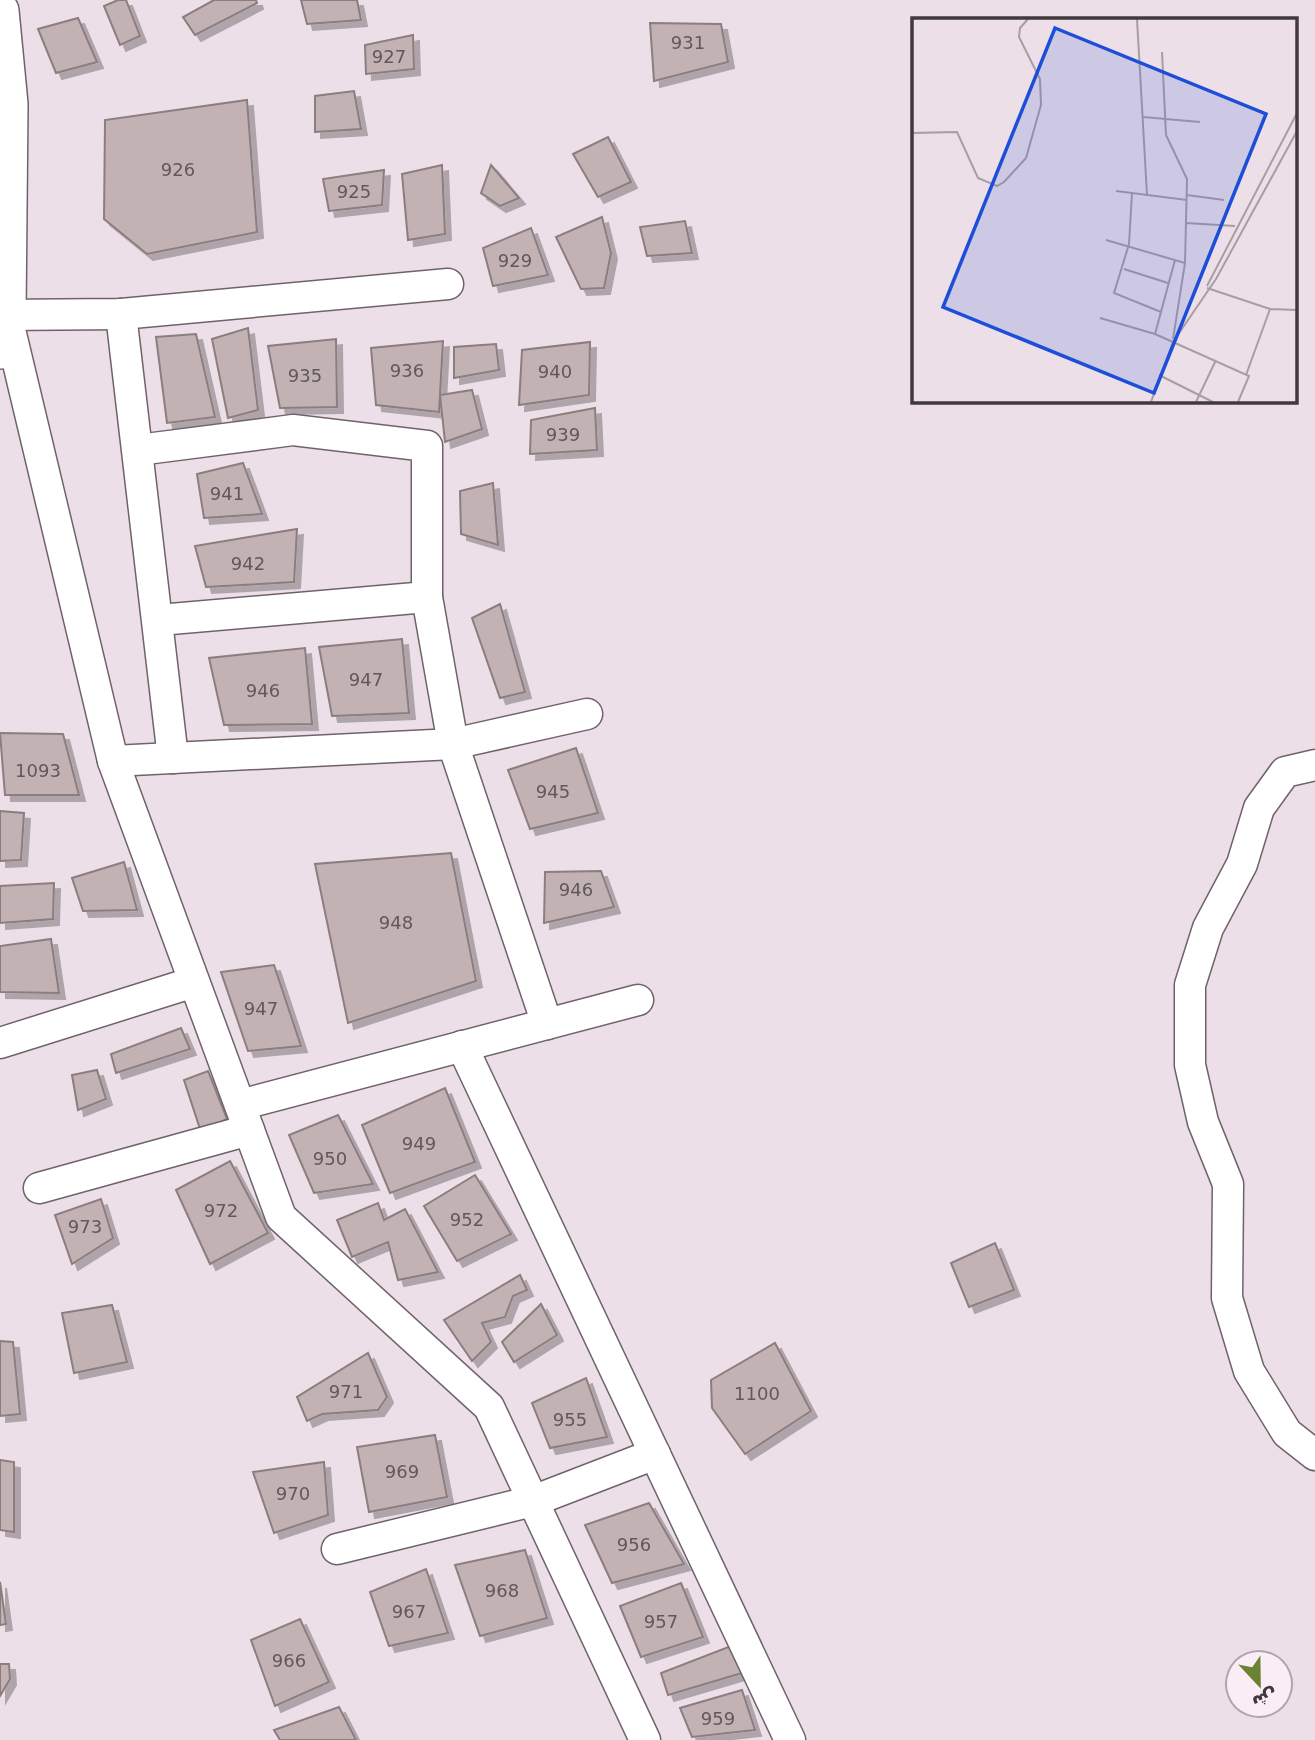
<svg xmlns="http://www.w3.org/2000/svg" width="1315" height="1740" font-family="'DejaVu Sans',Vazirmatn,sans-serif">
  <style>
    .building { fill: #c2b2b4; stroke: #8c7d7f; stroke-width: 2; filter: url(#shadow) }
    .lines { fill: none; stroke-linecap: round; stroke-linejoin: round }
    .minor-casing { stroke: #6f636b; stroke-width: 33 }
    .tertiary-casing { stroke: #6f636b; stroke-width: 40 }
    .minor { stroke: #fff; stroke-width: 30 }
    .tertiary { stroke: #fff; stroke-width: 37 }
    .labels { text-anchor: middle; stroke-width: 6; stroke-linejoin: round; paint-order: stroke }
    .number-label { font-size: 18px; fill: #60585b }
    .inset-road { fill: none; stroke: #a89da4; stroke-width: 2 }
    .view { fill: #1d4ed8; fill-opacity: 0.15; stroke: #1d4ed8; stroke-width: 3.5 }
    .inset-edge { fill: none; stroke: #403a3d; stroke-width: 3.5 }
  </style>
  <defs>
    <filter id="shadow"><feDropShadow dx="6" dy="6" stdDeviation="0" flood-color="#0004"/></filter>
  </defs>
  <rect width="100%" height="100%" fill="#eddfe8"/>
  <g class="building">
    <path d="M 118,0 L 126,0 L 140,36 L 120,45 L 104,6 Z"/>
    <path d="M 214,0 L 256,0 L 257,3 L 195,35 L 183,17 Z"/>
    <path d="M 301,0 L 357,0 L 361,20 L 307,24 Z"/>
    <path d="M 78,18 L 97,62 L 56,73 L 38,29 Z"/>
    <path d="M 650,23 L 721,24 L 728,62 L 654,81 Z"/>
    <path d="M 413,35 L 414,69 L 366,74 L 365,45 Z"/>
    <path d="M 354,91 L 361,129 L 315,132 L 315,96 Z"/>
    <path d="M 247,100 L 257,232 L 147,254 L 104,219 L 105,120 Z"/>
    <path d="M 608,137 L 631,182 L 598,197 L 573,154 Z"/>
    <path d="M 442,165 L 445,234 L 408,240 L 402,174 Z"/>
    <path d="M 491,165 L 519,198 L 500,206 L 481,193 Z"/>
    <path d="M 384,170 L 382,205 L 329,211 L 323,179 Z"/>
    <path d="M 602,217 L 611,253 L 604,288 L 581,289 L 556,237 Z"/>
    <path d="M 685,221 L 692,253 L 647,256 L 640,227 Z"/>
    <path d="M 531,228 L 548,275 L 493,286 L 483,248 Z"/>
    <path d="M 248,328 L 258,410 L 228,418 L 212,339 Z"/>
    <path d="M 196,334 L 215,417 L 167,423 L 156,337 Z"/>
    <path d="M 336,339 L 337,407 L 280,408 L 268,346 Z"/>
    <path d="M 443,341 L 439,412 L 376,405 L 371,348 Z"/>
    <path d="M 590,342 L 589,395 L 519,405 L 522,350 Z"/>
    <path d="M 496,344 L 499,370 L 454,378 L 454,347 Z"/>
    <path d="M 472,390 L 482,429 L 445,442 L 440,395 Z"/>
    <path d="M 595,408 L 597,450 L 530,454 L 531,420 Z"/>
    <path d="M 243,463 L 262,514 L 204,518 L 197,474 Z"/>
    <path d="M 493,483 L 498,545 L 461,534 L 460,491 Z"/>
    <path d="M 297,529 L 294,582 L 206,587 L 195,546 Z"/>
    <path d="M 500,604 L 525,692 L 500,698 L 472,618 Z"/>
    <path d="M 402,639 L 409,713 L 332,716 L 319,647 Z"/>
    <path d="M 305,648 L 312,724 L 224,725 L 209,658 Z"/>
    <path d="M 0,733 L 63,734 L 79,795 L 5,795 Z"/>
    <path d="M 576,748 L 598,813 L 530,829 L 508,770 Z"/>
    <path d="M 0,811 L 24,813 L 21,860 L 0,861 Z"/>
    <path d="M 451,853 L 476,981 L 348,1023 L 315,864 Z"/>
    <path d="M 124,862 L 137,910 L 83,911 L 72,878 Z"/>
    <path d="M 601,871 L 614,907 L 544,923 L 545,872 Z"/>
    <path d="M 54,883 L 53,919 L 0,923 L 0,886 Z"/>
    <path d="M 51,939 L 59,993 L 0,992 L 0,946 Z"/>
    <path d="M 274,965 L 301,1046 L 248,1051 L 221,972 Z"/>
    <path d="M 181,1028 L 190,1049 L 116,1073 L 111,1054 Z"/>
    <path d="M 97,1070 L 106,1099 L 78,1110 L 72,1075 Z"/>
    <path d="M 208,1071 L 227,1119 L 201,1132 L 184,1080 Z"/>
    <path d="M 445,1088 L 475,1162 L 390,1193 L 362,1125 Z"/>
    <path d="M 338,1115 L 373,1184 L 314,1193 L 289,1135 Z"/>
    <path d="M 230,1161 L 268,1233 L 210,1264 L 176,1190 Z"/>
    <path d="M 475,1175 L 511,1234 L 457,1261 L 424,1206 Z"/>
    <path d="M 101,1199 L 113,1238 L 72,1264 L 55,1215 Z"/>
    <path d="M 378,1203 L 384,1220 L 405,1209 L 438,1272 L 398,1280 L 388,1242 L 352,1257 L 337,1220 Z"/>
    <path d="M 995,1243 L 1014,1290 L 969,1307 L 951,1263 Z"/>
    <path d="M 520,1275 L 527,1290 L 513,1296 L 505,1317 L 482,1323 L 491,1342 L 472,1361 L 444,1320 Z"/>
    <path d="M 541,1304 L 557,1335 L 514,1362 L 502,1342 Z"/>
    <path d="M 112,1305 L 127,1362 L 74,1373 L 62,1313 Z"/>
    <path d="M 0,1341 L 13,1342 L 20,1414 L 0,1416 Z"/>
    <path d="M 775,1343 L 811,1411 L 745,1454 L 712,1408 L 711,1380 Z"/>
    <path d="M 368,1353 L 387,1397 L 378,1410 L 322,1414 L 307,1421 L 297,1397 Z"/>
    <path d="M 586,1378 L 607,1437 L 550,1448 L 532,1403 Z"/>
    <path d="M 435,1435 L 447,1497 L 369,1512 L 357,1447 Z"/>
    <path d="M 0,1460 L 14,1462 L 14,1532 L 0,1530 Z"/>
    <path d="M 324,1462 L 328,1515 L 274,1533 L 253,1472 Z"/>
    <path d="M 649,1503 L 684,1564 L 612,1583 L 585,1525 Z"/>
    <path d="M 525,1550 L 547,1618 L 480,1636 L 455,1565 Z"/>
    <path d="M 426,1569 L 448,1633 L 389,1646 L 370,1592 Z"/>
    <path d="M 0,1582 L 6,1624 L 0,1625 Z"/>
    <path d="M 681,1583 L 703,1637 L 641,1657 L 620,1606 Z"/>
    <path d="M 300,1619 L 329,1682 L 275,1706 L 251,1640 Z"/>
    <path d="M 731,1646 L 742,1673 L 668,1695 L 661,1673 Z"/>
    <path d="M 0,1664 L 9,1664 L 10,1679 L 0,1696 Z"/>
    <path d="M 742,1690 L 755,1730 L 692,1737 L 680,1708 Z"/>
    <path d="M 339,1707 L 356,1740 L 280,1740 L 274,1730 Z"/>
  </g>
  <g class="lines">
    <defs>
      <g id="minor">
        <path d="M 121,314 L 173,758"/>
        <path d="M 0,315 L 121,314 L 448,284"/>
        <path d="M 7,317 L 113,761 L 281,1217 L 489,1407 L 645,1740"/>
        <path d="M 138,450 L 293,430 L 427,446 L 427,597 L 453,744 L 547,1024"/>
        <path d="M 159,620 L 427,597"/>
        <path d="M 113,761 L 453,744 L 587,714"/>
        <path d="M 1315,765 L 1285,772 L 1259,808 L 1242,864 L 1208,928 L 1190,985 L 1190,1065 L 1203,1122 L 1228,1184 L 1227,1298 L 1249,1371 L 1287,1433 L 1315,1455"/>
        <path d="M 0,1043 L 194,982"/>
        <path d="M 462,1046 L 790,1740"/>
        <path d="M 240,1105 L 638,1000"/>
        <path d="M 39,1188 L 249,1130"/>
        <path d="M 337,1549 L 533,1501 L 655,1454"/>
      </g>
      <path id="tertiary" d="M 0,11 L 9,104 L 7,315 L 0,350"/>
    </defs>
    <use href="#minor" class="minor-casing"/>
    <use href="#tertiary" class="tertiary-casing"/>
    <use href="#minor" class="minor"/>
    <use href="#tertiary" class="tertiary"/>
  </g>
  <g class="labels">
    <g class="number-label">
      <text x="688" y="49">931</text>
      <text x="389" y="63">927</text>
      <text x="178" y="176">926</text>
      <text x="354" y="198">925</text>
      <text x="515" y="267">929</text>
      <text x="407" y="377">936</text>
      <text x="555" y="378">940</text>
      <text x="305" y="382">935</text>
      <text x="563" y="441">939</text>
      <text x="227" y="500">941</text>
      <text x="248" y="570">942</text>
      <text x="366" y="686">947</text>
      <text x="263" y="697">946</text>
      <text x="38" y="777">1093</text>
      <text x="553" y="798">945</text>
      <text x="576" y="896">946</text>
      <text x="396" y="929">948</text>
      <text x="261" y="1015">947</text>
      <text x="419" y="1150">949</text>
      <text x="330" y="1165">950</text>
      <text x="221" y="1217">972</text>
      <text x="467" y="1226">952</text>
      <text x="85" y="1233">973</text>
      <text x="346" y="1398">971</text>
      <text x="757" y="1400">1100</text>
      <text x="570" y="1426">955</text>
      <text x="402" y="1478">969</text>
      <text x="293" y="1500">970</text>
      <text x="634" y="1551">956</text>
      <text x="502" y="1597">968</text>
      <text x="409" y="1618">967</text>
      <text x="661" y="1628">957</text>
      <text x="289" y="1667">966</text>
      <text x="718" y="1725">959</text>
    </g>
  </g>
  <g transform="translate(912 18)">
    <rect width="385" height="385" fill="#eddfe8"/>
    <path class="inset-road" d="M 225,1 L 235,177M 250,34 L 254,117 L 275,161 L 273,245 L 261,321M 231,99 L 288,104M 0,115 L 45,114 L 66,160 L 85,168 L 92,164 L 114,140 L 129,87 L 128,61 L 107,19 L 108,10 L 116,1M 204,173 L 275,182M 220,175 L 217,226 L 202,275 L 249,294M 275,177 L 312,182M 274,205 L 323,208M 194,222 L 273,245M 212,251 L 256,265M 295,268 L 385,95M 295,270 L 358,291 L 385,292M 188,300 L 243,316 L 337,358 L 326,384M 243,316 L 263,242M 247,357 L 301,384M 334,357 L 358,291M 239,384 L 261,324 L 304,261 L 385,113M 284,384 L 304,342"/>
    <path class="view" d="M 143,10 L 354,96 L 242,375 L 31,289 Z"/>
    <rect width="385" height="385" class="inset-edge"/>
  </g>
  <g transform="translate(1259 1684) rotate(158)"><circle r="33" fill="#fbedf5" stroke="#b0a5ab" stroke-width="2"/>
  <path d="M0-5L12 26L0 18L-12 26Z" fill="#698234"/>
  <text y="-10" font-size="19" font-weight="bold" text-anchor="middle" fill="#403a3d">ش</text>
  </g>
</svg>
